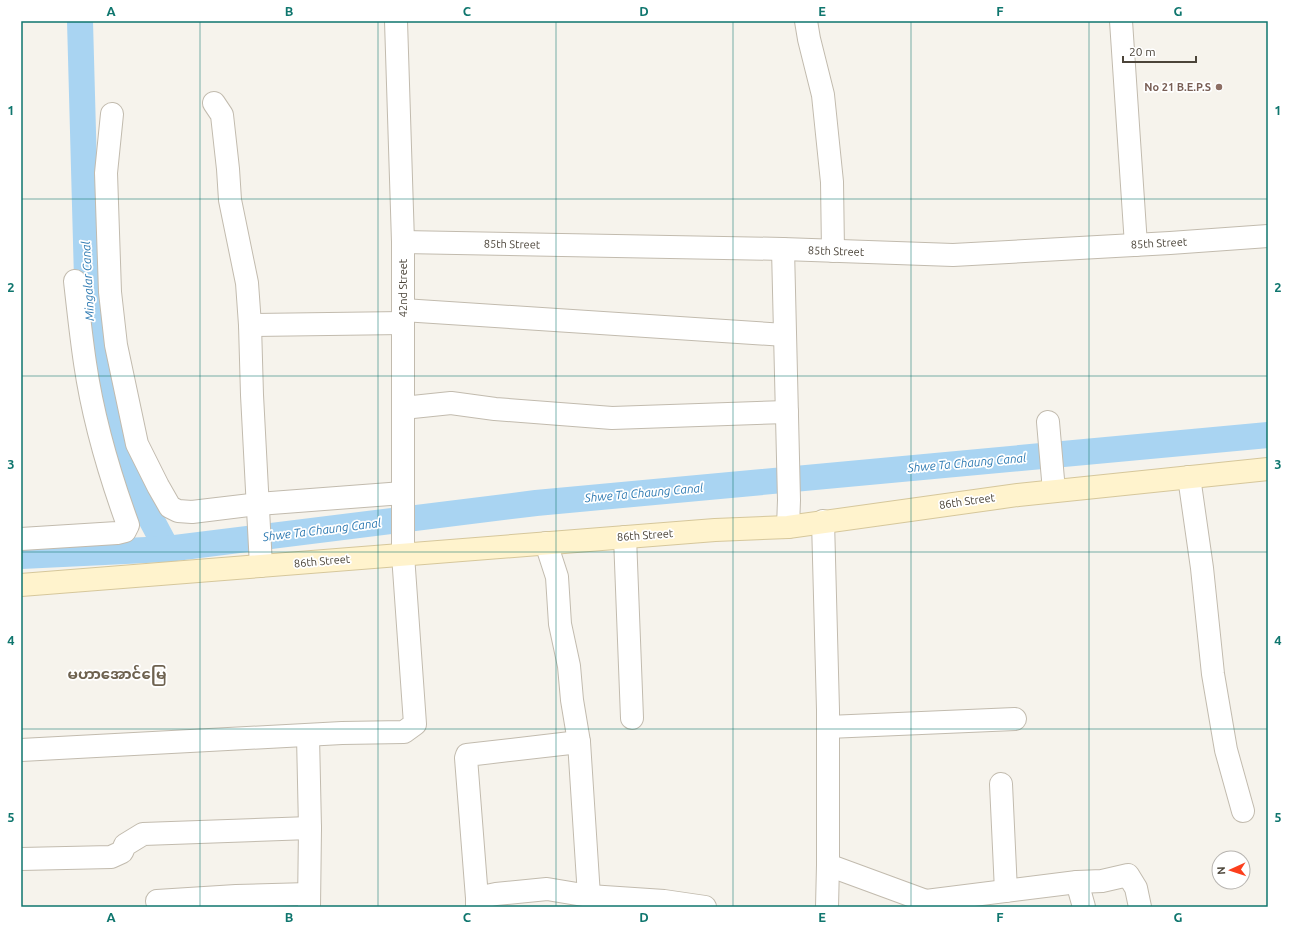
<svg xmlns="http://www.w3.org/2000/svg" width="1289" height="928" font-family="Ubuntu,'Noto Sans Myanmar',sans-serif">
  <style>
    .lines { fill: none; stroke-linecap: round; stroke-linejoin: round }
    .canal { stroke: #a9d4f2; stroke-width: 26 }
    .minor-casing { stroke: #c2bbae; stroke-width: 24 }
    .tertiary-casing { stroke: #c2bbae; stroke-width: 24 }
    .secondary-casing { stroke: #d6c79b; stroke-width: 24 }
    .minor { stroke: #fff; stroke-width: 22 }
    .tertiary { stroke: #fff; stroke-width: 22 }
    .secondary { stroke: #fff3cd; stroke-width: 22 }
    .grid { fill: none; stroke: #0f766e; stroke-width: 1; stroke-opacity: 0.55 }
    .education-dot { fill: #8d6e63; stroke: #fff; stroke-width: 1.5 }
    .labels { text-anchor: middle; stroke-width: 3.5; stroke-linejoin: round; paint-order: stroke }
    .education-label { font-size: 11px; font-weight: bold; fill: #785e54; stroke: #fff; text-anchor: end }
    .street-label { font-size: 11px; fill: #4b4439; stroke: #fff }
    .water-label { font-size: 12px; font-style: italic; fill: #2e7ab2; stroke: #fff }
    .district-label { font-size: 15px; font-weight: bold; fill: #6e6250; stroke: #fff }
    .neatline { fill: none; stroke: #0f766e; stroke-width: 1.5 }
    .grid-label { font-size: 13px; text-anchor: middle; font-weight: bold; fill: #0f766e }
  </style>
  <rect width="100%" height="100%" fill="#f6f3ec"/>
  <g class="lines">
    <g class="canal">
      <path d="M 80,21 L 88,316 L 117,455 L 167,549"/>
      <path d="M 21,556 L 167,549 L 536,503 L 1268,435"/>
    </g>
    <defs>
      <g id="minor">
        <path d="M 806,21 L 809,39 L 823,95 L 832,182 L 833,251"/>
        <path d="M 1121,21 L 1136,245"/>
        <path d="M 214,103 L 222,115 L 228,169 L 230,200 L 247,283 L 250,325 L 252,395 L 261,566"/>
        <path d="M 112,114 L 106,173 L 110,292 L 116,345 L 137,444 L 158,486 L 170,507 L 178,511 L 192,512 L 258,504 L 403,493"/>
        <path d="M 403,242 L 783,249 L 953,255 L 1170,243 L 1268,236"/>
        <path d="M 783,249 L 789,500 L 788,527"/>
        <path d="M 403,310 L 785,335"/>
        <path d="M 250,325 L 403,323"/>
        <path d="M 403,408 L 451,403 L 495,409 L 612,418 L 787,412"/>
        <path d="M 1048,422 L 1054,491"/>
        <path d="M 1189,477 L 1202,568 L 1213,674 L 1226,750 L 1243,811"/>
        <path d="M 823,521 L 828,710 L 828,865 L 926,901 L 930,907"/>
        <path d="M 625,537 L 632,718"/>
        <path d="M 21,539 L 117,533 L 125,531 L 128,525 C 109,473 93,418 85,363 C 81,336 78,308 75,281"/>
        <path d="M 546,543 L 557,577 L 560,624 L 569,666 L 572,700 L 579,742 L 589,896"/>
        <path d="M 828,727 L 1015,719"/>
        <path d="M 308,736 L 310,828 L 309,907"/>
        <path d="M 21,750 L 342,733 L 404,732 L 415,724 L 403,555"/>
        <path d="M 1001,784 L 1006,891"/>
        <path d="M 21,859 L 111,857 L 122,852 L 125,845 L 143,834 L 310,828"/>
        <path d="M 1077,882 L 1084,907"/>
        <path d="M 477,898 L 466,758 L 467,755 L 579,742"/>
        <path d="M 157,901 L 236,896 L 309,894"/>
        <path d="M 926,901 L 1077,882 L 1102,881 L 1128,875 L 1136,888 L 1140,907"/>
        <path d="M 477,907 L 477,898 L 496,894 L 547,889 L 589,896 L 664,901 L 705,907"/>
        <path d="M 827,907 L 828,865"/>
      </g>
      <path id="tertiary" d="M 396,21 L 403,242 L 403,555"/>
      <path id="secondary" d="M 21,585 L 715,530 L 788,527 L 1018,495 L 1268,469"/>
    </defs>
    <use href="#minor" class="minor-casing"/>
    <use href="#tertiary" class="tertiary-casing"/>
    <use href="#secondary" class="secondary-casing"/>
    <use href="#minor" class="minor"/>
    <use href="#tertiary" class="tertiary"/>
    <use href="#secondary" class="secondary"/>
  </g>
  <path class="grid" d="M 200,21 L 200,907M 378,21 L 378,907M 556,21 L 556,907M 733,21 L 733,907M 911,21 L 911,907M 1089,21 L 1089,907M 21,199 L 1268,199M 21,376 L 1268,376M 21,552 L 1268,552M 21,729 L 1268,729"/>
  <circle class="education-dot" cx="1219" cy="87" r="4"/>
  <g class="labels">
    <g class="education-label">
      <text x="1211" y="91">No 21 B.E.P.S</text>
    </g>
    <g class="street-label">
      <text transform="translate(1159 243) rotate(-3)" y="4">85th Street</text>
      <text transform="translate(512 244) rotate(1)" y="4">85th Street</text>
      <text transform="translate(836 251) rotate(2)" y="4">85th Street</text>
      <text transform="translate(403 288) rotate(-90)" y="4">42nd Street</text>
      <text transform="translate(967 501) rotate(-8)" y="4">86th Street</text>
      <text transform="translate(645 535) rotate(-4)" y="4">86th Street</text>
      <text transform="translate(322 561) rotate(-5)" y="4">86th Street</text>
    </g>
    <g class="water-label">
      <text transform="translate(88 281) rotate(-93)" y="4">Mingalar Canal</text>
      <text transform="translate(967 463) rotate(-5)" y="4">Shwe Ta Chaung Canal</text>
      <text transform="translate(644 493) rotate(-5)" y="4">Shwe Ta Chaung Canal</text>
      <text transform="translate(322 530) rotate(-7)" y="4">Shwe Ta Chaung Canal</text>
    </g>
    <g class="district-label">
      <text x="117" y="679">မဟာအောင်မြေ</text>
    </g>
  </g>
  <rect width="1289" height="928" fill="none" stroke="#ffffff" stroke-width="44"/>
  <g transform="translate(1231 870) rotate(267)"><circle r="19" fill="#ffffff" stroke="#b7b4b0"/>
  <path d="M0-3L7 15L0 10L-7 15Z" fill="#fc3f1d"/>
  <text y="-6" font-size="11" font-weight="bold" text-anchor="middle" fill="#4b4439">N</text>
  </g>
  <path d="M1123 56v6h73v-6" fill="none" stroke="#4b4439" stroke-width="2"/>
  <text x="1129" y="56" font-size="12" fill="#4b4439" stroke="#ffffff" stroke-width="3" paint-order="stroke">20 m</text>
  <rect x="22" y="22" width="1245" height="884" class="neatline"/>
  <g class="grid-label">
    <text x="111" y="16">A</text>
    <text x="289" y="16">B</text>
    <text x="467" y="16">C</text>
    <text x="644" y="16">D</text>
    <text x="822" y="16">E</text>
    <text x="1000" y="16">F</text>
    <text x="1178" y="16">G</text>
    <text x="11" y="115">1</text>
    <text x="1278" y="115">1</text>
    <text x="11" y="292">2</text>
    <text x="1278" y="292">2</text>
    <text x="11" y="469">3</text>
    <text x="1278" y="469">3</text>
    <text x="11" y="645">4</text>
    <text x="1278" y="645">4</text>
    <text x="11" y="822">5</text>
    <text x="1278" y="822">5</text>
    <text x="111" y="922">A</text>
    <text x="289" y="922">B</text>
    <text x="467" y="922">C</text>
    <text x="644" y="922">D</text>
    <text x="822" y="922">E</text>
    <text x="1000" y="922">F</text>
    <text x="1178" y="922">G</text>
  </g>
</svg>
